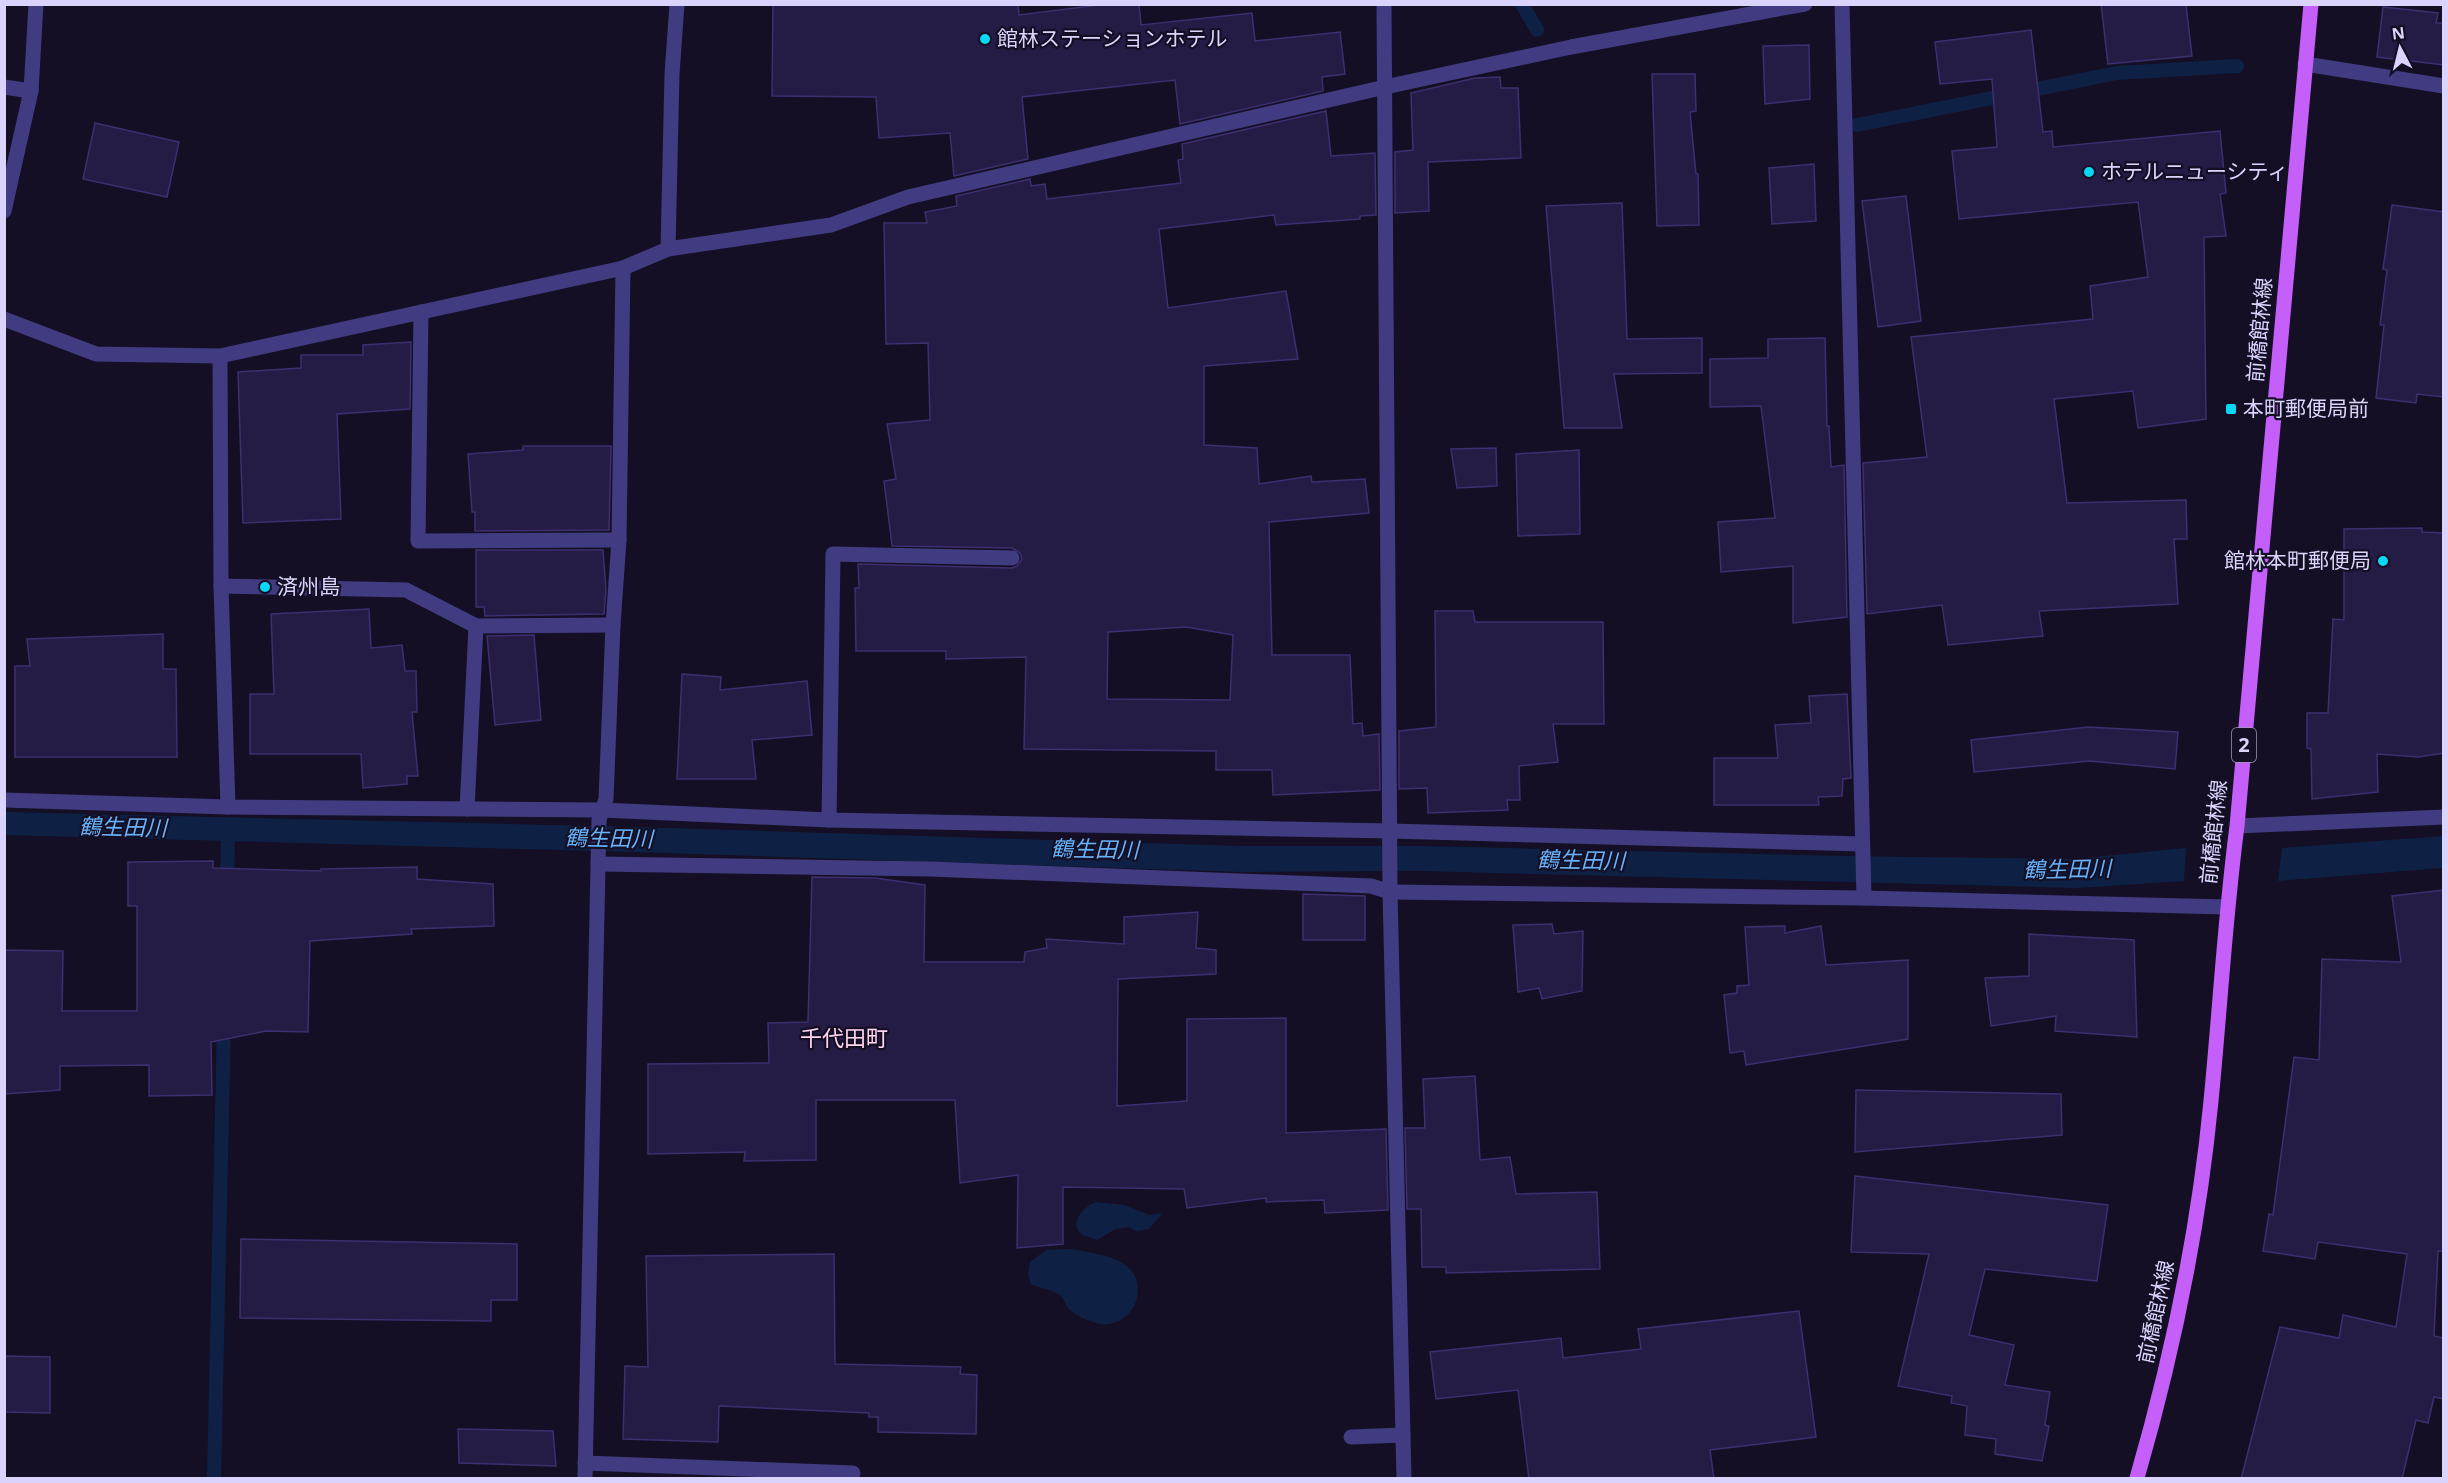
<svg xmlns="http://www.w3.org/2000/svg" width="2448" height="1483" font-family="'Noto Sans','Noto Sans JP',sans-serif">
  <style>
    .water { fill: #0e2145 }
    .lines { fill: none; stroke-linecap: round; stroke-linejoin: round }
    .stream { stroke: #0e2145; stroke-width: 14 }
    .building { fill: #251c45; stroke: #3d2f70; stroke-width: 1.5; fill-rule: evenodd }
    .lane { stroke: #413c82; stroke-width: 15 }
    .street { stroke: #413c82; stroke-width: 15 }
    .primary { stroke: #c460f9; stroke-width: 15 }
    .poi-dot { fill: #09d8f5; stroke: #140f24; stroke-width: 2 }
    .labels { text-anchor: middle; stroke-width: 4.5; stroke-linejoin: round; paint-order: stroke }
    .shield { fill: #140f24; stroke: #9f99bc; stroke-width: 1.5 }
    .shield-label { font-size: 20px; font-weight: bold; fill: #dad4fd }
    .poi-label { font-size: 21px; fill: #dad4fd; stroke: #140f24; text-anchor: start }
    .street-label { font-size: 21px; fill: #dad4fd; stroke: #140f24 }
    .water-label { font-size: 22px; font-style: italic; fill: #66b2fa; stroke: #140f24 }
    .neighbourhood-label { font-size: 22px; fill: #fed6ee; stroke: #140f24 }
  </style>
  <rect width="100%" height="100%" fill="#140f24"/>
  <g class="water">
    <path d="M 5,812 L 637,827 L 1242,846 L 1419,846 L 1843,856 L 2073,859 L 2186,848 L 2184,881 L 2078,888 L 1422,871 L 1241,872 L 634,852 L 5,835 Z"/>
    <path d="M 2443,836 L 2443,868 L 2278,881 L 2282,848 Z"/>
    <path d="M 1096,1202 L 1124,1205 L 1149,1215 L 1163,1213 L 1149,1229 L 1136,1231 L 1129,1227 L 1116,1229 L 1097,1240 C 1093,1238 1087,1237 1083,1235 C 1067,1224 1084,1206 1096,1202 Z"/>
    <path d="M 1070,1249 C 1087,1252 1109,1254 1124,1264 C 1151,1282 1136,1327 1101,1324 C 1092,1323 1074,1315 1068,1308 C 1066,1305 1064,1299 1061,1296 C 1054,1290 1039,1288 1031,1284 L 1028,1275 L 1030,1262 L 1046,1250 Z"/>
  </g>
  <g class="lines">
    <g class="stream">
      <path d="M 1522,4 L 1537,30"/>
      <path d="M 1857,125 L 2117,73 L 2237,66"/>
      <path d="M 227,885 L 228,830"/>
      <path d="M 214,1478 L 224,1021"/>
    </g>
  </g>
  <g class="building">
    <path d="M 773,4 L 1018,4 L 1019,15 L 1107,4 L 1139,4 L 1141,25 L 1252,13 L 1255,41 L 1340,32 L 1345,74 L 1322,77 L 1323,91 L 1180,124 L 1175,80 L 1022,97 L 1028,159 L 954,176 L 950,133 L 879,138 L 876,97 L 772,96 Z"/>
    <path d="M 2101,4 L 2186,4 L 2192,56 L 2108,64 Z"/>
    <path d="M 2383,7 L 2438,13 L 2436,23 L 2444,23 L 2444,65 L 2377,57 Z"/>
    <path d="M 2031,30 L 2043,132 L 2052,131 L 2053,147 L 2220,131 L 2226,193 L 2220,194 L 2226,236 L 2204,237 L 2206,419 L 2138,428 L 2133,391 L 2054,399 L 2067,503 L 2186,500 L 2187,539 L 2174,539 L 2178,604 L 2039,611 L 2043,636 L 1948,645 L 1942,605 L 1867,614 L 1863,463 L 1927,457 L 1911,337 L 2093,319 L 2090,286 L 2148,277 L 2138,202 L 1959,219 L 1952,151 L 1997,147 L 1992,79 L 1940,84 L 1935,42 Z"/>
    <path d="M 1809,45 L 1810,99 L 1765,104 L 1763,46 Z"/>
    <path d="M 1652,74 L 1695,74 L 1696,111 L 1690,112 L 1696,174 L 1698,174 L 1699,225 L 1657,226 Z"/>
    <path d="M 1500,77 L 1501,88 L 1518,88 L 1521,158 L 1428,162 L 1429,211 L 1395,213 L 1395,152 L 1413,150 L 1411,93 L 1475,78 Z"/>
    <path d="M 1326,111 L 1331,156 L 1375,153 L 1376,215 L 1360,216 L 1360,219 L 1276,225 L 1274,215 L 1159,229 L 1168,308 L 1286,291 L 1298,359 L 1204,366 L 1204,445 L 1257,448 L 1259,484 L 1311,476 L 1312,482 L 1365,479 L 1369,513 L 1269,522 L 1272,655 L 1350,655 L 1353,724 L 1362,723 L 1363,736 L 1379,734 L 1380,790 L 1273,795 L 1272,770 L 1216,770 L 1216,751 L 1024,749 L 1026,657 L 946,659 L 946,651 L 856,651 L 855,588 L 859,588 L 858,564 L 1012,568 L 1017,566 L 1022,559 L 1020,553 L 1012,548 L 892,546 L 884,481 L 896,479 L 887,424 L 930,420 L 928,343 L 886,344 L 884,223 L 927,223 L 925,212 L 957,206 L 956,196 L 1030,179 L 1031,186 L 1045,184 L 1047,199 L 1181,183 L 1178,160 L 1183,159 L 1182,144 ZM 1186,627 L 1233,635 L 1230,700 L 1107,699 L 1108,632 Z"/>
    <path d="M 95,123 L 179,142 L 167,197 L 83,179 Z"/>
    <path d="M 1814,164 L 1816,221 L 1772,224 L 1769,168 Z"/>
    <path d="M 1906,196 L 1921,321 L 1878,327 L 1862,201 Z"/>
    <path d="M 1622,203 L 1627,339 L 1702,338 L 1702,373 L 1614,374 L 1622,428 L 1564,428 L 1546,206 Z"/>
    <path d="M 2392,205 L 2444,212 L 2444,397 L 2417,394 L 2416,403 L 2376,398 L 2384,325 L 2380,325 L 2387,270 L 2383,269 Z"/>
    <path d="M 1825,338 L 1827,426 L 1829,426 L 1831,467 L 1844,465 L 1847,617 L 1793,623 L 1793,566 L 1721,572 L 1718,522 L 1775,518 L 1761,406 L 1710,407 L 1710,359 L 1768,358 L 1768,339 Z"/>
    <path d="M 411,342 L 410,409 L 337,414 L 341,519 L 243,523 L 238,372 L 301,368 L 301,355 L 363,355 L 363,345 Z"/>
    <path d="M 523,446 L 611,446 L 609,530 L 475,531 L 475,512 L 472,512 L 468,454 L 523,450 Z"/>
    <path d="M 1496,448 L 1497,486 L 1457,488 L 1451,449 Z"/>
    <path d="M 1579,450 L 1580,534 L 1518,536 L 1516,454 Z"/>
    <path d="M 2422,528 L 2422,532 L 2444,533 L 2444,753 L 2418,757 L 2377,754 L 2378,792 L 2312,799 L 2311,749 L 2307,748 L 2307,713 L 2328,713 L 2333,619 L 2344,620 L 2344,529 Z"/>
    <path d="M 476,550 L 603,550 L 606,590 L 604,614 L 485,616 L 484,607 L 476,607 Z"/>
    <path d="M 369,609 L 371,648 L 402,645 L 405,671 L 416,671 L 417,712 L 412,712 L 418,776 L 407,776 L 407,784 L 363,788 L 361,754 L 250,754 L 250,694 L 274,694 L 271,614 Z"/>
    <path d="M 1435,611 L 1473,611 L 1475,622 L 1603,622 L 1604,724 L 1553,724 L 1558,762 L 1519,766 L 1520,800 L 1507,800 L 1508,810 L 1428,813 L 1427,788 L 1399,789 L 1399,731 L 1436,727 Z"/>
    <path d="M 163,634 L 163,669 L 176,669 L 177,757 L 15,757 L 15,666 L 30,666 L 27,639 Z"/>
    <path d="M 534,635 L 541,720 L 495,725 L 487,636 Z"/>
    <path d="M 682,674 L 721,677 L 720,690 L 807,681 L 812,735 L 752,740 L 756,779 L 677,779 Z"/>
    <path d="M 1847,694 L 1851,778 L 1843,779 L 1842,796 L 1818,797 L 1819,805 L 1714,805 L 1714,758 L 1778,758 L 1775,725 L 1811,723 L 1809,696 Z"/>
    <path d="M 2088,727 L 2178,732 L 2175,769 L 2090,761 L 1974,772 L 1971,740 Z"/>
    <path d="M 213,861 L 213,868 L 321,871 L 321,869 L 417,867 L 417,879 L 493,884 L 494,926 L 411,929 L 412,934 L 310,941 L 308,1032 L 266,1031 L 211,1042 L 212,1095 L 149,1096 L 149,1065 L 60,1066 L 60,1090 L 4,1094 L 4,950 L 63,951 L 62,1011 L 137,1011 L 137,906 L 128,906 L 128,862 Z"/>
    <path d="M 812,877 L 875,878 L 925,885 L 924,962 L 1024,962 L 1025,952 L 1047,948 L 1046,939 L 1124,944 L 1124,917 L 1198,912 L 1196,948 L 1216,950 L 1216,974 L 1118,979 L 1117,1106 L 1187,1101 L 1187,1019 L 1286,1018 L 1286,1133 L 1386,1129 L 1388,1210 L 1325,1213 L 1324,1200 L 1266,1202 L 1266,1198 L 1187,1208 L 1184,1189 L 1063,1187 L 1063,1244 L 1017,1248 L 1018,1175 L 960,1183 L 955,1100 L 816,1100 L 816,1160 L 744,1161 L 745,1152 L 648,1154 L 648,1064 L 769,1063 L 768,1023 L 808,1022 Z"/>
    <path d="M 2444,890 L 2444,1251 L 2438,1251 L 2434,1336 L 2444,1338 L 2444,1399 L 2434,1397 L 2428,1423 L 2416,1420 L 2402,1479 L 2241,1479 L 2280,1327 L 2339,1338 L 2343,1315 L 2396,1327 L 2407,1254 L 2318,1242 L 2315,1259 L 2263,1251 L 2269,1214 L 2273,1215 L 2294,1057 L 2319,1060 L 2322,959 L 2401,962 L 2392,896 Z"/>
    <path d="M 1303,894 L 1365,896 L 1365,940 L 1303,940 Z"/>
    <path d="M 1552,924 L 1554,934 L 1583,931 L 1582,991 L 1542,999 L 1539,988 L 1518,992 L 1513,925 Z"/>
    <path d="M 1785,926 L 1785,933 L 1821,926 L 1826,965 L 1908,960 L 1908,1039 L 1746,1065 L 1744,1051 L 1730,1053 L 1724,995 L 1737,993 L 1737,986 L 1749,985 L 1745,927 Z"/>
    <path d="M 2029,934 L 2134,940 L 2137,1037 L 2055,1031 L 2056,1016 L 1991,1026 L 1985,978 L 2029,976 Z"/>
    <path d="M 1475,1076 L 1480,1160 L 1510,1157 L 1516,1194 L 1597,1192 L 1600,1269 L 1446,1273 L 1446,1267 L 1422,1267 L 1421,1209 L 1407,1209 L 1405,1128 L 1425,1128 L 1423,1079 Z"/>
    <path d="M 1856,1090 L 2061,1094 L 2062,1135 L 1855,1152 Z"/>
    <path d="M 1855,1176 L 2108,1205 L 2097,1281 L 1985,1269 L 1969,1335 L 2014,1345 L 2005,1385 L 2050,1392 L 2045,1425 L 2049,1426 L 2042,1461 L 1995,1454 L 1996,1439 L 1965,1435 L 1967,1406 L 1951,1403 L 1952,1396 L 1898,1386 L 1929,1254 L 1851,1252 Z"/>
    <path d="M 241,1239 L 517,1244 L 517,1300 L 491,1300 L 491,1321 L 240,1318 Z"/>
    <path d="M 834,1254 L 835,1364 L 961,1367 L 960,1374 L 977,1375 L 976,1434 L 878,1432 L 878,1417 L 869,1417 L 869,1413 L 719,1406 L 718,1442 L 623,1439 L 625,1366 L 648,1367 L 646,1256 Z"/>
    <path d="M 1799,1311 L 1816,1437 L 1710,1450 L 1714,1479 L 1529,1479 L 1518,1390 L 1436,1399 L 1430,1352 L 1561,1338 L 1563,1358 L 1641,1349 L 1638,1329 Z"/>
    <path d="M 4,1356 L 50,1357 L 50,1413 L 4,1412 Z"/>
    <path d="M 458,1429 L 553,1431 L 556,1466 L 459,1463 Z"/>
  </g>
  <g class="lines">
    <g class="lane">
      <path d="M 4,87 L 31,91"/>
      <path d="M 4,211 L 31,91 L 36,4"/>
      <path d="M 421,312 L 418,541 L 619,540"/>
      <path d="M 220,356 L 221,586 L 228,807"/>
      <path d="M 829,820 L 833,554 L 1012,558"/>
      <path d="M 1390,831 L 1862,844"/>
      <path d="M 598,864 L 930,869 L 1371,886 L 1390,892"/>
      <path d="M 1351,1437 L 1403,1435"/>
      <path d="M 585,1463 L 853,1473"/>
    </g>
    <g class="street">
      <path d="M 1384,4 L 1390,892 L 1404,1478"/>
      <path d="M 1842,4 L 1864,898"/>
      <path d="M 2305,64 L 2444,86"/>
      <path d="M 668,249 L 672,74 L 677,4"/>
      <path d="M 4,319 L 96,354 L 220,356 L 623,268 L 668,249 L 831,225 L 908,197 L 1385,87 L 1571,47 L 1805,4"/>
      <path d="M 221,586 L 406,590 L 476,626 L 613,625"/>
      <path d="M 4,800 L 228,807 L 602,810 L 829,820 L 1390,831"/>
      <path d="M 467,809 L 476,626"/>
      <path d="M 2237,826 L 2444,817"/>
      <path d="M 1390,892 L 1864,898 L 2227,907"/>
      <path d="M 585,1478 L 599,820 L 606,799 L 613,625 L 619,540 L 623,268"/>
    </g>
    <path class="primary" d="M 2137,1478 C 2172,1357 2199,1226 2211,1101 C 2220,1009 2225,917 2237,826 L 2311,4"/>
  </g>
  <g class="poi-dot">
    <circle cx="985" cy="39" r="6"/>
    <circle cx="2089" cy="172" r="6"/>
    <rect x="2225" y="403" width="12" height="12" rx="3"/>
    <circle cx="2383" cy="561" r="6"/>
    <circle cx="265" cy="587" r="6"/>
  </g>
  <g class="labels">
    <rect class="shield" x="2232" y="728" width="24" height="34" rx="4.5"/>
    <g class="shield-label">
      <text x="2244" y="752">2</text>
    </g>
    <g class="poi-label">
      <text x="997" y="46">館林ステーションホテル</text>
      <text x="2101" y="179">ホテルニューシティ</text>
      <text x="2243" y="416">本町郵便局前</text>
      <text x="2371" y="568" text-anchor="end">館林本町郵便局</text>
      <text x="277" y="594">済州島</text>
    </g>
    <g class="street-label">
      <text transform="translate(2260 330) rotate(-85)" y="7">前橋館林線</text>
      <text transform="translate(2214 832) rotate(-84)" y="7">前橋館林線</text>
      <text transform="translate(2156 1312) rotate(-78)" y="7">前橋館林線</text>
    </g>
    <g class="water-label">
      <text transform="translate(123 827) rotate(1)" y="8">鶴生田川</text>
      <text transform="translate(609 838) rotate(1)" y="8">鶴生田川</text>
      <text transform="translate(1095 849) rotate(1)" y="8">鶴生田川</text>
      <text transform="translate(1581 860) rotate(1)" y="8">鶴生田川</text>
      <text transform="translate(2067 869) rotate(-1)" y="8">鶴生田川</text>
    </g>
    <g class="neighbourhood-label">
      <text x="844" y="1046">千代田町</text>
    </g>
  </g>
  <rect width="2448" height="1483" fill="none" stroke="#dad4fd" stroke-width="12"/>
  <g transform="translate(2400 48) rotate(353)" stroke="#140f24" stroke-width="4.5" paint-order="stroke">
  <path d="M0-4.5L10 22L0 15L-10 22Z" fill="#dad4fd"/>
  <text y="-9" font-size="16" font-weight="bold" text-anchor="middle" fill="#dad4fd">N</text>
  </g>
</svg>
